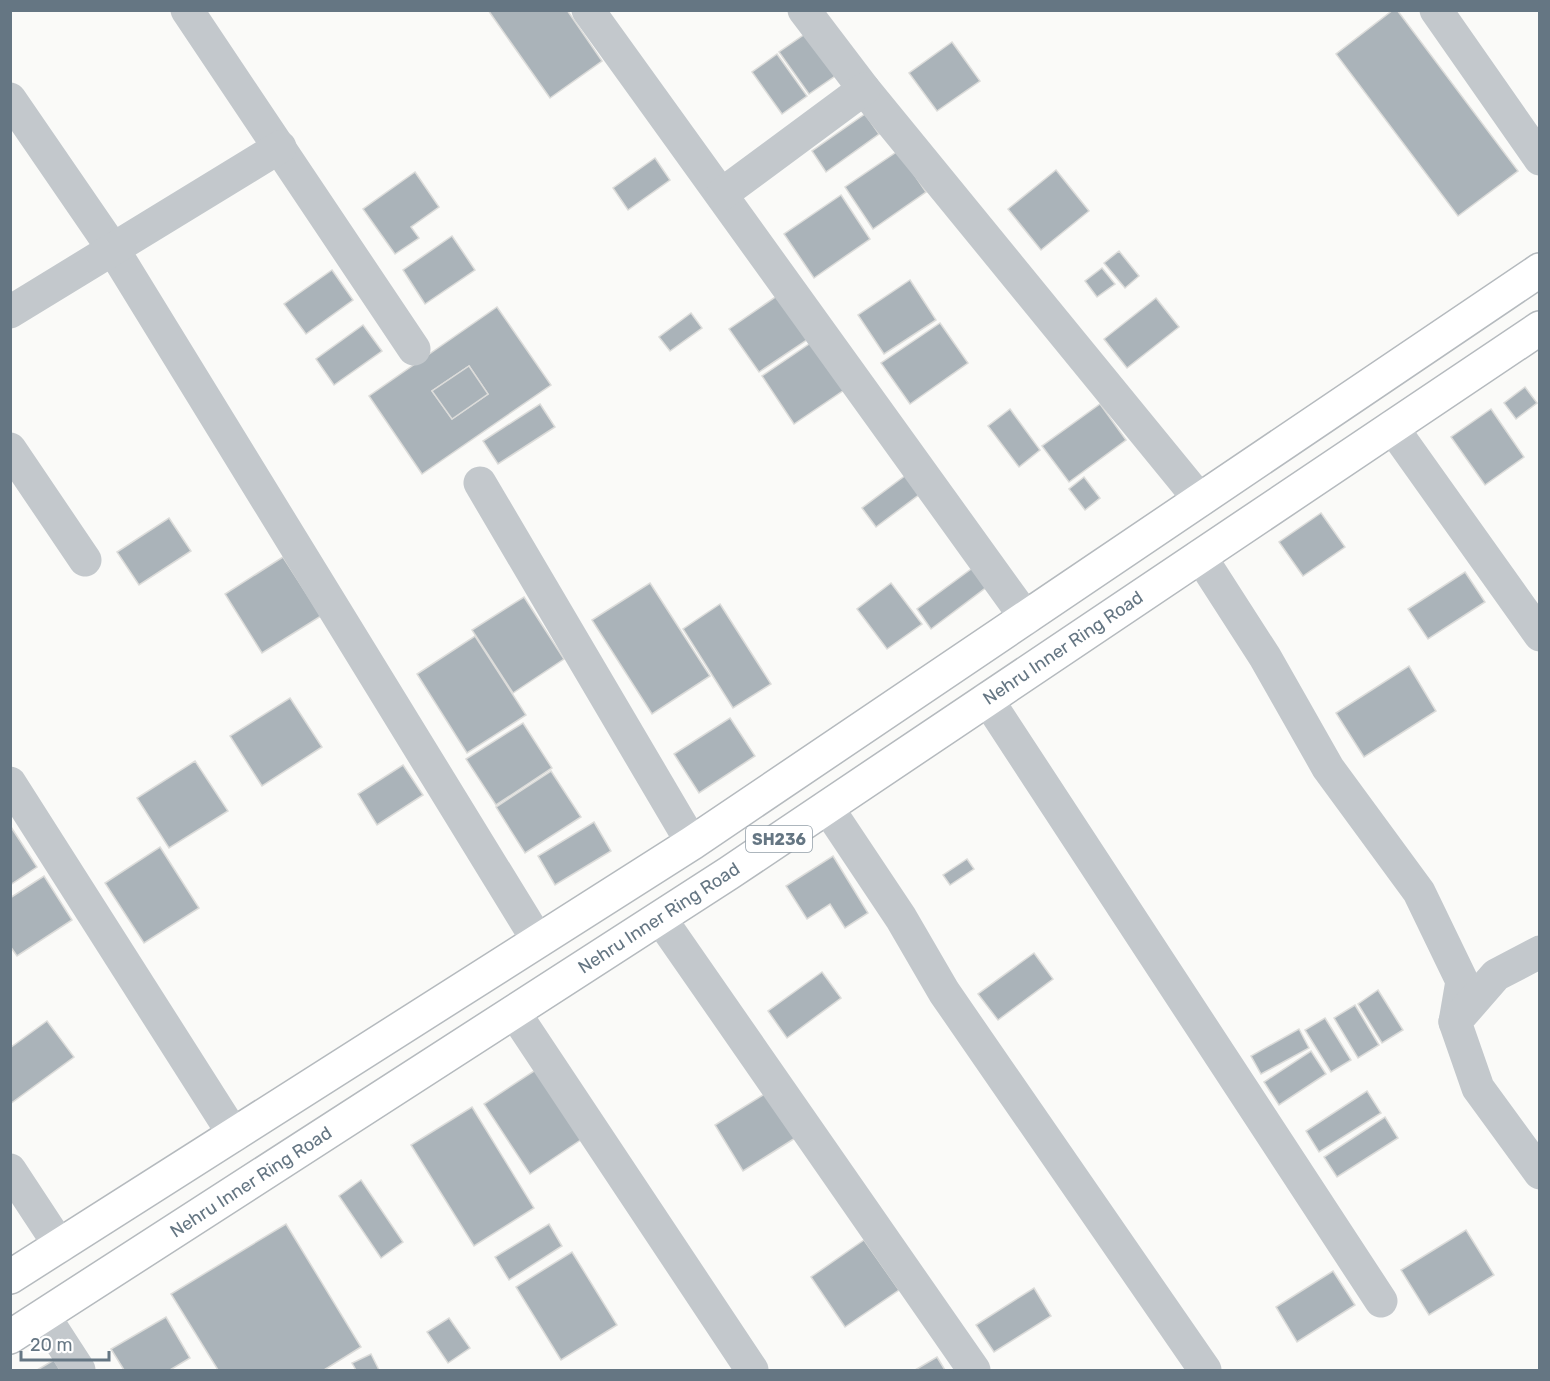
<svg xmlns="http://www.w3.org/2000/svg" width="1550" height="1381" font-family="Rubik,sans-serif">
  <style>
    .building { fill: #aab3b9; stroke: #dcdcda; stroke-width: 1.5; fill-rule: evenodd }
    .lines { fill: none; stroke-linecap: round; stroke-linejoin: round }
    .primary-casing { stroke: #b5babe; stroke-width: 36 }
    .street { stroke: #c3c8cc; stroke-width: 33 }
    .primary { stroke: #fff; stroke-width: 33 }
    .labels { text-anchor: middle; stroke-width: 6; stroke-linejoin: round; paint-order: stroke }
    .shield { fill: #fff; stroke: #939fa8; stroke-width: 1.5 }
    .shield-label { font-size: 16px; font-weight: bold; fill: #657683 }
    .street-label { font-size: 18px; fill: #657683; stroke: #fff }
  </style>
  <rect width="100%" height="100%" fill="#fafaf8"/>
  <g class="building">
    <path d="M 488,10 L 567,10 L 602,61 L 550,98 Z"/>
    <path d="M 1393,10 L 1397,10 L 1518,171 L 1458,216 L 1336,54 Z"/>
    <path d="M 808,32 L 838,74 L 809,94 L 779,52 Z"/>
    <path d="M 952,42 L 980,81 L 937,111 L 909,73 Z"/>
    <path d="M 777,54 L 807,96 L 782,114 L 752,72 Z"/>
    <path d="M 865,114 L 879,134 L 826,172 L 812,151 Z"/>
    <path d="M 898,151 L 926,192 L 873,229 L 845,187 Z"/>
    <path d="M 655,158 L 670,180 L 628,210 L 613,188 Z"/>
    <path d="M 1056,170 L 1089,211 L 1041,250 L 1008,209 Z"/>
    <path d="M 415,172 L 439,207 L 411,227 L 419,238 L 395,254 L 363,209 Z"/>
    <path d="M 841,195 L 870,239 L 814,278 L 784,234 Z"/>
    <path d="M 452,236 L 475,270 L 425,304 L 403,270 Z"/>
    <path d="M 1119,251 L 1139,276 L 1125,288 L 1104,263 Z"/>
    <path d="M 1102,268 L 1115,284 L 1097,297 L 1085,281 Z"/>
    <path d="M 332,270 L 353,300 L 306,334 L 284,304 Z"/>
    <path d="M 910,280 L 936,320 L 884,354 L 858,315 Z"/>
    <path d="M 787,289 L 817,333 L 759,372 L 729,329 Z"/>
    <path d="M 1156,298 L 1179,327 L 1127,368 L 1104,339 Z"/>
    <path d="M 497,307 L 551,385 L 422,474 L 369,396 ZM 469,366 L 488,394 L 452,419 L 432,391 Z"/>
    <path d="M 691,313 L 702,328 L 670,351 L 659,337 Z"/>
    <path d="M 940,323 L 968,363 L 910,404 L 881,363 Z"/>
    <path d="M 363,325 L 382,351 L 334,385 L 316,359 Z"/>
    <path d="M 818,338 L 850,386 L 794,424 L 762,376 Z"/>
    <path d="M 469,366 L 488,394 L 452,419 L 432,391 Z"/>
    <path d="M 1525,387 L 1537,403 L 1516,419 L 1504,403 Z"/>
    <path d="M 540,404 L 555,427 L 498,464 L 483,441 Z"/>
    <path d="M 1100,404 L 1126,440 L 1069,482 L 1042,446 Z"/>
    <path d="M 1010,409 L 1040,450 L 1019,467 L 988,426 Z"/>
    <path d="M 1491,409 L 1524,457 L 1485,485 L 1451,437 Z"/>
    <path d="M 906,475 L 920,494 L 876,527 L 862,508 Z"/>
    <path d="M 1084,477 L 1100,498 L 1085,510 L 1069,489 Z"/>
    <path d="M 1321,513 L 1345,547 L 1303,576 L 1279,542 Z"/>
    <path d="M 169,518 L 191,551 L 139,585 L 117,552 Z"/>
    <path d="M 283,557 L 321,616 L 262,653 L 225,594 Z"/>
    <path d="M 978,564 L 992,583 L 931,629 L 917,609 Z"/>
    <path d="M 1465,572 L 1485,602 L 1428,639 L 1408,609 Z"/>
    <path d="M 650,583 L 710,676 L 652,714 L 592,620 Z"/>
    <path d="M 891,583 L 922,624 L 887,649 L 857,609 Z"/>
    <path d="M 524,597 L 564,659 L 513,693 L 472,630 Z"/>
    <path d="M 720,604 L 771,684 L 733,708 L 683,629 Z"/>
    <path d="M 475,636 L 526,715 L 467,753 L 417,674 Z"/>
    <path d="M 1409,666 L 1436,711 L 1364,757 L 1336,713 Z"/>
    <path d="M 290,698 L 322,747 L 262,786 L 230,736 Z"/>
    <path d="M 730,718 L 755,756 L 699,793 L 674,754 Z"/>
    <path d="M 523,723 L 552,768 L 496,805 L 466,759 Z"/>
    <path d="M 195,761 L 228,811 L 169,848 L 137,798 Z"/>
    <path d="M 403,765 L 423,795 L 377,825 L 358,794 Z"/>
    <path d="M 551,771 L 581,817 L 525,853 L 496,807 Z"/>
    <path d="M 594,822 L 611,851 L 555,885 L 538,856 Z"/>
    <path d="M 11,827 L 37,867 L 10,885 L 10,828 Z"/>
    <path d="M 160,847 L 199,908 L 144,943 L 105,883 Z"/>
    <path d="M 833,856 L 868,913 L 845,928 L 830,904 L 807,919 L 786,886 Z"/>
    <path d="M 967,859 L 974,869 L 950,885 L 943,875 Z"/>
    <path d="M 44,876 L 72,920 L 17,956 L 10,946 L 10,898 Z"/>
    <path d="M 1034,953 L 1053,979 L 998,1020 L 978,994 Z"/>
    <path d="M 822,972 L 841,998 L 787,1038 L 768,1011 Z"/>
    <path d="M 1378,990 L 1403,1030 L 1382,1043 L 1358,1004 Z"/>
    <path d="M 1355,1005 L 1379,1045 L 1358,1058 L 1334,1018 Z"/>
    <path d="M 1325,1018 L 1351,1060 L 1331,1072 L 1305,1030 Z"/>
    <path d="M 47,1021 L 74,1057 L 10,1104 L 10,1048 Z"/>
    <path d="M 1299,1029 L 1309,1048 L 1261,1074 L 1251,1056 Z"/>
    <path d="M 1311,1051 L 1326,1074 L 1279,1105 L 1264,1082 Z"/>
    <path d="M 537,1069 L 582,1139 L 530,1174 L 484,1104 Z"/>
    <path d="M 771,1090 L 800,1135 L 743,1171 L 715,1125 Z"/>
    <path d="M 1367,1091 L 1381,1113 L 1319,1152 L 1306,1131 Z"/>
    <path d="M 472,1107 L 534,1208 L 474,1246 L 411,1145 Z"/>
    <path d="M 1385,1117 L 1398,1138 L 1337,1177 L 1324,1157 Z"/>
    <path d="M 361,1180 L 403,1242 L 381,1258 L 339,1196 Z"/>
    <path d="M 286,1224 L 361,1347 L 324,1370 L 218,1370 L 171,1294 Z"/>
    <path d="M 549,1224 L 562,1246 L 509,1280 L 495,1257 Z"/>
    <path d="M 1466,1230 L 1494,1275 L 1429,1315 L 1401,1270 Z"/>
    <path d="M 864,1240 L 899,1290 L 845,1327 L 811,1277 Z"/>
    <path d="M 572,1252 L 617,1325 L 561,1360 L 516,1287 Z"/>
    <path d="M 1333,1271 L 1355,1305 L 1297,1342 L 1276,1307 Z"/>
    <path d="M 1034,1288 L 1051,1316 L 994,1352 L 976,1325 Z"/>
    <path d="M 166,1317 L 190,1358 L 170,1370 L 124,1370 L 111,1349 Z"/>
    <path d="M 449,1318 L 470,1348 L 448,1363 L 427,1332 Z"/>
    <path d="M 371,1354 L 379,1370 L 356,1370 L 352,1363 Z"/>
    <path d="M 937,1357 L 945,1370 L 915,1370 Z"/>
    <path d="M 54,1360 L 60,1370 L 37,1370 Z"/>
  </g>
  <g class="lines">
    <defs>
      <g id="primary">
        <path d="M 10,1277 L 692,843 L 1540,270"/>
        <path d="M 10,1337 L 729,873 L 1540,328"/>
      </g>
    </defs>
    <use href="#primary" class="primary-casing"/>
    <g class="street">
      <path d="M 187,10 L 414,349"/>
      <path d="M 588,10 L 1026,618"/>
      <path d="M 804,10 L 864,89 L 1200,500"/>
      <path d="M 1436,10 L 1540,159"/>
      <path d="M 10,99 L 113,249 L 538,941"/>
      <path d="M 722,194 L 864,89"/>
      <path d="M 10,312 L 280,147"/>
      <path d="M 1392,427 L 1540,635"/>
      <path d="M 10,449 L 85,560"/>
      <path d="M 480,483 L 692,843"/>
      <path d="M 1200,556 L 1265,657 L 1328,768 L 1419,892 L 1462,981 L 1455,1022"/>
      <path d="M 987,699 L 1381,1301"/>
      <path d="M 10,783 L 234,1135"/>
      <path d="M 827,807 L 901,918 L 944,992 L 1205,1370"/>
      <path d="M 660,918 L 974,1370"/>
      <path d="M 1540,952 L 1496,975 L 1455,1022 L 1478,1088 L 1540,1173"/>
      <path d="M 514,1012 L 752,1370"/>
      <path d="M 10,1170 L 60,1246"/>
      <path d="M 44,1316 L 79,1370"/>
    </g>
    <use href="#primary" class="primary"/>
  </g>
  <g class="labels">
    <rect class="shield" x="746" y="826" width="66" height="26" rx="4.5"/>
    <g class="shield-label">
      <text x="779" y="845">SH236</text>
    </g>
    <g class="street-label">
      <text transform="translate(1063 648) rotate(-34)" y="6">Nehru Inner Ring Road</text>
      <text transform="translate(659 918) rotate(-33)" y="6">Nehru Inner Ring Road</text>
      <text transform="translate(251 1182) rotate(-33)" y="6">Nehru Inner Ring Road</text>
    </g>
  </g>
  <rect width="1550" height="1381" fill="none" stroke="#657683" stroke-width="24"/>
  <path d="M21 1351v9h88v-9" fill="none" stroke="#657683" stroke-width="3"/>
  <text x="30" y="1351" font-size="18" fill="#657683" stroke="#ffffff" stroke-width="4.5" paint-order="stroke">20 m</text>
</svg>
